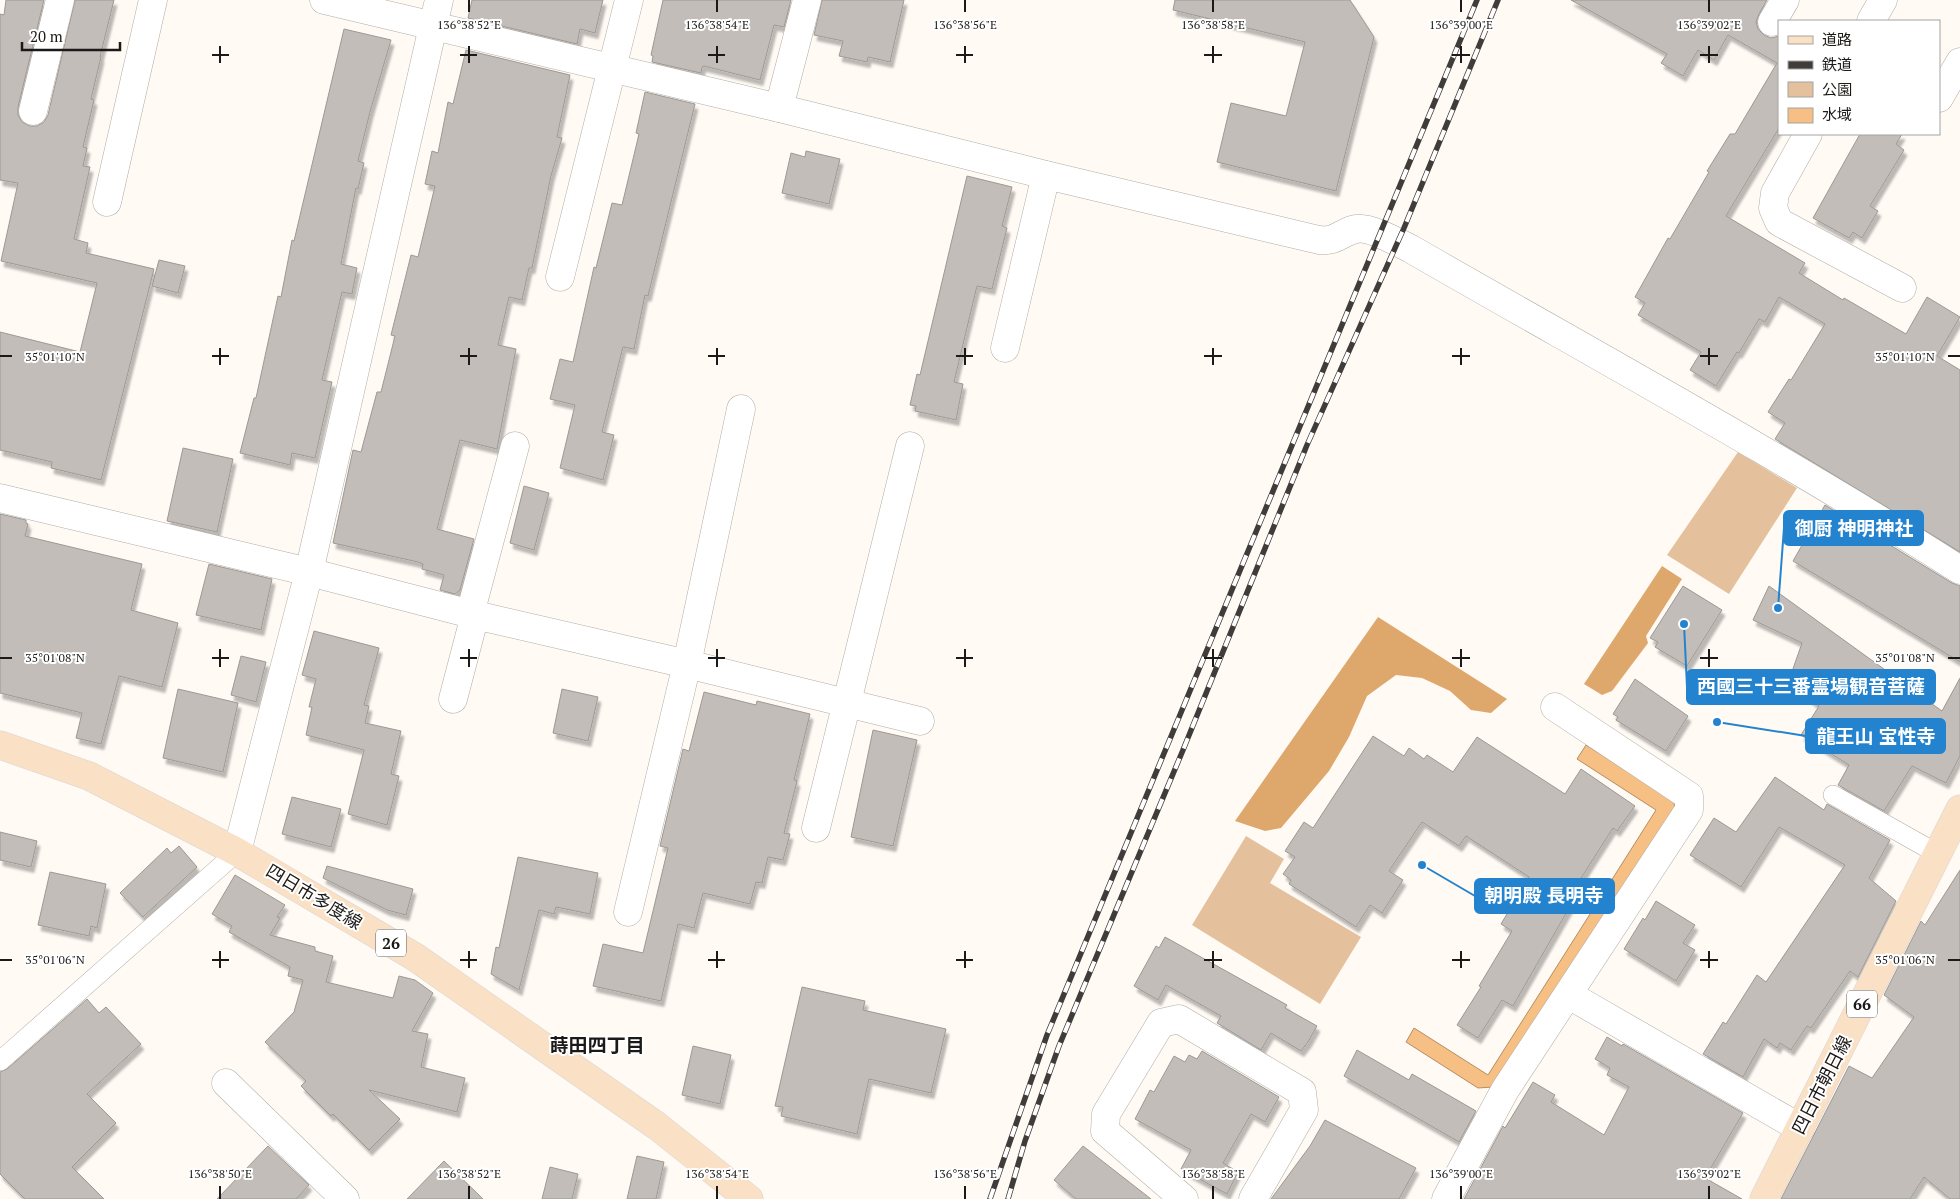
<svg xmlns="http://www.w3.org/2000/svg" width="1960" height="1199" font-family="'PT Serif','Noto Sans JP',serif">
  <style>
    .green { fill: #e4c19c }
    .forest { fill: #dea86d }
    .water { fill: #f6bf83; stroke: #b58e63 }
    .building { fill: #c2bdb8; stroke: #9d9893; filter: url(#shadow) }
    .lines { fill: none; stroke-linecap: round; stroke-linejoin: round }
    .service-casing { stroke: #b1aca7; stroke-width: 20 }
    .minor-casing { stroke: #b1aca7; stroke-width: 29 }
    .primary-casing { stroke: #d6d6d5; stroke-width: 29 }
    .service { stroke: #fff; stroke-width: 19 }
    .minor { stroke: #fff; stroke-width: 28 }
    .primary { stroke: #fae0c5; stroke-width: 28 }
    .rail-casing { stroke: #3f3c3a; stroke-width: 5.5 }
    .rail { stroke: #fff; stroke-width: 4; stroke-dasharray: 11; stroke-linecap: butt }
    .ticks { fill: none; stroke: #1c1a18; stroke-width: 2 }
    .labels { text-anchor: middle; stroke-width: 4; stroke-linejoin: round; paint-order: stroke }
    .shield { fill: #fff; stroke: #605f5d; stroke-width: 1 }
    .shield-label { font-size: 16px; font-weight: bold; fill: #1c1a18 }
    .street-label { font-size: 18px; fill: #1c1a18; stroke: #fff }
    .neighbourhood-label { font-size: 19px; font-weight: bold; fill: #1c1a18; stroke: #fff }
    .ticks-label { font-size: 12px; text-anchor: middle; fill: #1c1a18; stroke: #fff; stroke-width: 4; stroke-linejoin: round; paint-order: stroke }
    .leader { fill: none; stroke: #2483cf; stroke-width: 2 }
    .callout-dot { fill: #2483cf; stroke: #fff; stroke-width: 2 }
    .callout { fill: #2483cf; stroke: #2483cf; stroke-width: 2 }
    .callout-label { font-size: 19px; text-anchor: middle; font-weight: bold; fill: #fff }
  </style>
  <defs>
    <filter id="shadow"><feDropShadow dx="3" dy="5.5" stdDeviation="1" flood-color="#0004"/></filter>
  </defs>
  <rect width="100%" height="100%" fill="#fffaf4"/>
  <g class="green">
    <path d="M 1738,452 L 1797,488 L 1729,594 L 1667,555 Z"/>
    <path d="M 1246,836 L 1284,859 L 1270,883 L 1361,937 L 1320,1004 L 1192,925 Z"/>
  </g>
  <g class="forest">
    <path d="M 1662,566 L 1682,579 L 1646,636 L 1648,643 L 1612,691 L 1602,695 L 1584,684 Z"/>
    <path d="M 1378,617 L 1507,699 L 1491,713 L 1471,710 L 1450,691 L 1422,678 L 1396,675 L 1367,696 L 1349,737 L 1329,771 L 1281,828 L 1265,831 L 1235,821 Z"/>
  </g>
  <path class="water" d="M 1586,745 L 1674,801 L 1675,814 L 1493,1087 L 1478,1088 L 1406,1042 L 1414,1028 L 1488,1075 L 1656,810 L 1577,759 Z"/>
  <g class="building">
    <path d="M 6,0 L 44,0 L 18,107 L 18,115 L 22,122 L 30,126 L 37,126 L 44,122 L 48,115 L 75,0 L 114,0 L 100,57 L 101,57 L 91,99 L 94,100 L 83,147 L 87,148 L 83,166 L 90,167 L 74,239 L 88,243 L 86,253 L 154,269 L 101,480 L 51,468 L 52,462 L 0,450 L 0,332 L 80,352 L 97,283 L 1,261 L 18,183 L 0,180 L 0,14 L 4,15 Z"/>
    <path d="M 472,0 L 603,0 L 595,33 L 580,29 L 577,44 L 468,18 Z"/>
    <path d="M 663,0 L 791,0 L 784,27 L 774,25 L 760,80 L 704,66 L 702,67 L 701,73 L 652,62 L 653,56 L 651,55 Z"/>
    <path d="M 822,0 L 904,0 L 890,62 L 868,57 L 867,62 L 839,56 L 843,41 L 814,35 Z"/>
    <path d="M 1175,0 L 1350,0 L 1374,37 L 1336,191 L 1217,162 L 1231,103 L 1286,116 L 1305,42 L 1173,10 Z"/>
    <path d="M 1571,0 L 1767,0 L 1759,14 L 1756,22 L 1758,29 L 1764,35 L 1771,38 L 1779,36 L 1779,128 L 1726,216 L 1805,263 L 1799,273 L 1843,300 L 1844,298 L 1906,334 L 1927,297 L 1960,317 L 1937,356 L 1960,370 L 1960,552 L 1775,439 L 1785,423 L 1768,412 L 1789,379 L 1791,380 L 1825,324 L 1779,297 L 1765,322 L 1759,319 L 1739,353 L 1737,352 L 1716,386 L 1690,370 L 1701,352 L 1638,315 L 1645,303 L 1635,297 L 1668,238 L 1670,239 L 1709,172 L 1707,171 L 1730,134 L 1735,134 L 1777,63 L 1728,35 L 1714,60 L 1698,50 L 1683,76 L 1661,63 L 1667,54 Z"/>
    <path d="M 344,29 L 391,40 L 370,112 L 358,161 L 364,163 L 358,189 L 356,188 L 341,264 L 357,268 L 352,294 L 342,292 L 322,380 L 332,382 L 315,458 L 292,453 L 290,465 L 240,453 L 254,398 L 256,398 L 278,296 L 281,297 L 292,240 L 294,241 Z"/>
    <path d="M 466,50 L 570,75 L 557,137 L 562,138 L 551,176 L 532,268 L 529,268 L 522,300 L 509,297 L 498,345 L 516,349 L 497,449 L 460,440 L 437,529 L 474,539 L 460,590 L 455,594 L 440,590 L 444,575 L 422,569 L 423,564 L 418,562 L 333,543 L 353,450 L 361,452 L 377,392 L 381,392 L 395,336 L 391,335 L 411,255 L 418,257 L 435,186 L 425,184 L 432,151 L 438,153 L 448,102 L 453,104 Z"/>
    <path d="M 645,92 L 695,104 L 648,296 L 645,295 L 634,349 L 623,347 L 602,432 L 614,435 L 603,480 L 560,468 L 575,405 L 550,399 L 560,359 L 573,362 L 594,267 L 596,268 L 612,203 L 622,205 L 639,134 L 636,133 Z"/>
    <path d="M 1860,134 L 1902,134 L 1896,144 L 1904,150 L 1870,206 L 1878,211 L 1862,238 L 1853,232 L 1849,238 L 1813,218 Z"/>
    <path d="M 806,151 L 840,159 L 829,204 L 782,193 L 791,153 L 805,157 Z"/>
    <path d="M 967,176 L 1012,187 L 1002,226 L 1007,228 L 992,289 L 977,286 L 954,382 L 963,384 L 956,420 L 915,411 L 916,406 L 910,405 L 917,374 L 920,375 Z"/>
    <path d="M 159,260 L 185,266 L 178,293 L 152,286 Z"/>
    <path d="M 183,448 L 233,459 L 217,532 L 167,521 Z"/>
    <path d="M 524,486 L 549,493 L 534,550 L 510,543 Z"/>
    <path d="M 1825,505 L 1952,583 L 1960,586 L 1960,662 L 1793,561 Z"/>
    <path d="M 0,514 L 26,520 L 26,523 L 28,524 L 25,536 L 142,564 L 131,610 L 178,623 L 162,687 L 119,676 L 101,744 L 76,738 L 82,713 L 0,693 Z"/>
    <path d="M 209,564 L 272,579 L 261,630 L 196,615 Z"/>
    <path d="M 1683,586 L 1722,610 L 1687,666 L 1655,647 L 1658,642 L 1650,638 Z"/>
    <path d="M 1769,586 L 1942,711 L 1960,678 L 1960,756 L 1946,783 L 1912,766 L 1884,811 L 1838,785 L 1849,765 L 1801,735 L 1819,706 L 1788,683 L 1802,643 L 1753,620 Z"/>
    <path d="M 314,631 L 379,648 L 364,705 L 369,706 L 365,723 L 401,731 L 391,774 L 399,776 L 387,825 L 348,814 L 364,750 L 306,735 L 312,707 L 309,707 L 316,679 L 302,675 Z"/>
    <path d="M 241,656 L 266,662 L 256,702 L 231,695 Z"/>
    <path d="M 1635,679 L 1688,716 L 1666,751 L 1616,720 L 1618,717 L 1613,714 Z"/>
    <path d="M 178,689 L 238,703 L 223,772 L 163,758 Z"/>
    <path d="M 562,689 L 598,697 L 588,741 L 553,733 Z"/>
    <path d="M 704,692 L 756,705 L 757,701 L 810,714 L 794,780 L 797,781 L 784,833 L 790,834 L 783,860 L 768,857 L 762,883 L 756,882 L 750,904 L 703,893 L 694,928 L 678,924 L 661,1001 L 593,986 L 603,944 L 643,953 L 668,848 L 660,846 L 683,749 L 689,751 Z"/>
    <path d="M 873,730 L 917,740 L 893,846 L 851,837 Z"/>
    <path d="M 1373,736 L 1404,756 L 1409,748 L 1424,759 L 1427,755 L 1453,772 L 1477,737 L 1565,794 L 1581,769 L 1635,806 L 1617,831 L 1613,828 L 1567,900 L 1572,903 L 1513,1006 L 1502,1000 L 1478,1038 L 1457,1025 L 1481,987 L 1479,986 L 1512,931 L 1501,924 L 1529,877 L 1466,836 L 1459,846 L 1422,822 L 1389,871 L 1403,880 L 1382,913 L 1370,905 L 1356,927 L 1289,884 L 1291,880 L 1283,874 L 1295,857 L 1285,851 L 1304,822 L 1313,828 Z"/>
    <path d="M 1775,777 L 1824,810 L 1827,804 L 1890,840 L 1869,878 L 1896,901 L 1858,977 L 1850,971 L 1811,1028 L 1807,1026 L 1791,1050 L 1780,1043 L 1777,1048 L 1764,1039 L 1743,1077 L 1703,1054 L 1723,1022 L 1726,1024 L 1757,975 L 1766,982 L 1845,865 L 1779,827 L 1741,887 L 1690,855 L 1714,818 L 1736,832 Z"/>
    <path d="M 292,797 L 341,809 L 331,847 L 282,834 Z"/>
    <path d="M 0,832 L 37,841 L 31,867 L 0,860 Z"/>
    <path d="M 179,846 L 197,867 L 143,917 L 120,893 L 167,848 L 171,853 Z"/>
    <path d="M 518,857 L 598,873 L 590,914 L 556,907 L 554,914 L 539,910 L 519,990 L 491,974 L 496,947 L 499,948 Z"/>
    <path d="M 327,866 L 413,889 L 406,915 L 387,910 L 323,878 Z"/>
    <path d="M 1960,870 L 1960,1199 L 1950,1199 L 1924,1177 L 1910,1199 L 1781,1199 L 1849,1066 L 1872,1078 L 1914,1017 L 1884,995 L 1921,921 L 1925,925 Z"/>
    <path d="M 50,872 L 106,884 L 97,928 L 91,926 L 89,936 L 38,925 Z"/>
    <path d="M 235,875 L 285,905 L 277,917 L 280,918 L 270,935 L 315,947 L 315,951 L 333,956 L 326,982 L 393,998 L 399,976 L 415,980 L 433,993 L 412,1031 L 428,1034 L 421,1067 L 465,1078 L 457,1112 L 369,1090 L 400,1119 L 369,1150 L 333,1114 L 331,1116 L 301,1086 L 306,1081 L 265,1042 L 294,1012 L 303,980 L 288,976 L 290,967 L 229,932 L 232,926 L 212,914 Z"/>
    <path d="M 1656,901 L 1695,925 L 1683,943 L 1695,950 L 1676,981 L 1624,949 L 1643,918 L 1645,920 Z"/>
    <path d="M 1165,937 L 1287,1005 L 1285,1008 L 1317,1026 L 1308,1042 L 1301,1051 L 1271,1033 L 1261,1050 L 1217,1023 L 1221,1016 L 1166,985 L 1158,1000 L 1134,986 L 1156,946 L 1159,948 Z"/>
    <path d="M 802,987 L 865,1001 L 863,1010 L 946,1029 L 931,1093 L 869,1079 L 857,1134 L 781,1116 L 783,1107 L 775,1106 Z"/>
    <path d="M 87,999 L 99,1013 L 106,1007 L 141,1044 L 87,1094 L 116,1123 L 72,1167 L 104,1199 L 25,1199 L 0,1174 L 0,1072 L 7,1069 Z"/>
    <path d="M 1607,1037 L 1622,1046 L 1623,1044 L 1743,1113 L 1705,1178 L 1742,1199 L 1464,1199 L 1503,1126 L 1505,1128 L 1533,1082 L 1555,1095 L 1551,1102 L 1604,1135 L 1629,1087 L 1607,1075 L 1610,1068 L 1595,1059 Z"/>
    <path d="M 693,1046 L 731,1055 L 720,1104 L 682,1095 Z"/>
    <path d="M 1357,1050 L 1409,1080 L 1412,1074 L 1476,1111 L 1459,1142 L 1344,1076 Z"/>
    <path d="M 1202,1051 L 1279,1097 L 1265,1122 L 1251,1114 L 1223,1163 L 1238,1172 L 1227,1194 L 1181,1169 L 1191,1150 L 1135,1119 L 1150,1090 L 1154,1092 L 1174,1056 L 1185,1062 L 1189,1055 L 1197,1059 Z"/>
    <path d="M 1325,1120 L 1416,1168 L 1399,1199 L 1271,1199 L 1310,1146 Z"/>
    <path d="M 268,1146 L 309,1185 L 296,1199 L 217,1199 Z"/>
    <path d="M 1083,1146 L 1151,1199 L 1076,1199 L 1054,1180 Z"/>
    <path d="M 637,1156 L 664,1162 L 656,1199 L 627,1199 Z"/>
    <path d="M 444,1161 L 483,1199 L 407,1199 Z"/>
    <path d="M 550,1167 L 578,1174 L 572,1199 L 542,1199 Z"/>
  </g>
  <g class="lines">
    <defs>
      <g id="service">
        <path d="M 1833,795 L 1938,854"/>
        <path d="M 0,1061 L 237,852"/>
      </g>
      <g id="minor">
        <path d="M 324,0 L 779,108 L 1046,175 L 1319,240 C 1337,242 1341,232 1356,229 C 1369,226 1399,243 1411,249 C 1595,355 1781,456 1960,570"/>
        <path d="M 1871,21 L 1883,0"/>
        <path d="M 1772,22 L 1785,0"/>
        <path d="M 1939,98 L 1960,62"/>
        <path d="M 779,108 L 807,0"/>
        <path d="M 33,111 L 60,0"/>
        <path d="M 1808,134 L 1775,193 L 1773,208 L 1779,222 L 1902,288"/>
        <path d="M 107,202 L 153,0"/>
        <path d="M 560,277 L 629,0"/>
        <path d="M 1005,348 L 1046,175"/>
        <path d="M 0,498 L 309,572 L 475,615 L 687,664 L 920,721"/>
        <path d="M 470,614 L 515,446"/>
        <path d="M 453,699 L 475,615"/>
        <path d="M 816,828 L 910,446"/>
        <path d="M 237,852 L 309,572 L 439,0"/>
        <path d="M 628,912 L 687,664 L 741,409"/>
        <path d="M 1569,995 L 1800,1128"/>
        <path d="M 226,1083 L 345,1199"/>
        <path d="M 1184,1199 L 1105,1131 L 1106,1114 L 1161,1023 L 1179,1019 L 1302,1092 L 1304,1110 L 1253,1199"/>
        <path d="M 1446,1199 L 1505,1090 L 1689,810 L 1689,796 L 1555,707"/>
      </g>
      <g id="primary">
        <path d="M 0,745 L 89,776 L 237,852 L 415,957 L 657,1126 L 749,1199"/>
        <path d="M 1764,1199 L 1960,809"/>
      </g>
    </defs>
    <use href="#service" class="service-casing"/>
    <use href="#minor" class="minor-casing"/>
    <use href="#primary" class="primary-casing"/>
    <use href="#service" class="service"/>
    <use href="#minor" class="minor"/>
    <use href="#primary" class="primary"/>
    <defs>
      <g id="rail">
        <path d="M 990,1199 L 1047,1035 L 1477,0"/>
        <path d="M 1008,1199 L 1025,1141 L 1059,1046 L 1183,750 L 1307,445 L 1404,228 L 1498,0"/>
      </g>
    </defs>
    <use href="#rail" class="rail-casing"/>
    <use href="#rail" class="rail"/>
  </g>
  <path class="ticks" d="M 469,0 L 469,12M 717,0 L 717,12M 965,0 L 965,12M 1213,0 L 1213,12M 1461,0 L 1461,12M 1709,0 L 1709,12M 220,46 L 220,63M 469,46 L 469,63M 717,46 L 717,63M 965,46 L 965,63M 1213,46 L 1213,63M 1461,46 L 1461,63M 1709,46 L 1709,63M 212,55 L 229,55M 460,55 L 477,55M 708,55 L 725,55M 956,55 L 973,55M 1204,55 L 1222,55M 1452,55 L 1470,55M 1700,55 L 1718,55M 220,348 L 220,365M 469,348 L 469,365M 717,348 L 717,365M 965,348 L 965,365M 1213,348 L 1213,365M 1461,348 L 1461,365M 1709,348 L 1709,365M 0,356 L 12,356M 212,356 L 229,356M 460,356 L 477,356M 708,356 L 725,356M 956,356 L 973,356M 1204,356 L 1222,356M 1452,356 L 1470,356M 1700,356 L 1718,356M 1948,356 L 1960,356M 220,649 L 220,667M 469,649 L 469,667M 717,649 L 717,667M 965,649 L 965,667M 1213,649 L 1213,667M 1461,649 L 1461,667M 1709,649 L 1709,667M 0,658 L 12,658M 212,658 L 229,658M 460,658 L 477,658M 708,658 L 725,658M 956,658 L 973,658M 1204,658 L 1222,658M 1452,658 L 1470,658M 1700,658 L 1718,658M 1948,658 L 1960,658M 220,951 L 220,968M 469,951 L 469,968M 717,951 L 717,968M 965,951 L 965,968M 1213,951 L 1213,968M 1461,951 L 1461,968M 1709,951 L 1709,968M 0,960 L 12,960M 212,960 L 229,960M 460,960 L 477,960M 708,960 L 725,960M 956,960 L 973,960M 1204,960 L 1222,960M 1452,960 L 1470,960M 1700,960 L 1718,960M 1948,960 L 1960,960M 220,1186 L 220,1199M 469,1186 L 469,1199M 717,1186 L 717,1199M 965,1186 L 965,1199M 1213,1186 L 1213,1199M 1461,1186 L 1461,1199M 1709,1186 L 1709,1199"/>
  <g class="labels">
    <g class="shield">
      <rect x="376" y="929.5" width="30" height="27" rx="4"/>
      <rect x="1847" y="990.5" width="30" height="27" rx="4"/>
    </g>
    <g class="shield-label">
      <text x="391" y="949">26</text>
      <text x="1862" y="1010">66</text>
    </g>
    <g class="street-label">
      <text transform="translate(314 897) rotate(31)" y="6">四日市多度線</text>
      <text transform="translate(1822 1085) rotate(-63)" y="6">四日市朝日線</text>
    </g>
    <g class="neighbourhood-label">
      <text x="597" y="1052">蒔田四丁目</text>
    </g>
  </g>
  <g class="ticks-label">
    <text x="469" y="29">136°38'52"E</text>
    <text x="717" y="29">136°38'54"E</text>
    <text x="965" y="29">136°38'56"E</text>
    <text x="1213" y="29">136°38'58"E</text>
    <text x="1461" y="29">136°39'00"E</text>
    <text x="1709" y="29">136°39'02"E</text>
    <text x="55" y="361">35°01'10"N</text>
    <text x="1905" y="361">35°01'10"N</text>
    <text x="55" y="662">35°01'08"N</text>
    <text x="1905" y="662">35°01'08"N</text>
    <text x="55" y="964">35°01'06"N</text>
    <text x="1905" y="964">35°01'06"N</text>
    <text x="220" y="1178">136°38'50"E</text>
    <text x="469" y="1178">136°38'52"E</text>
    <text x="717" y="1178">136°38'54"E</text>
    <text x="965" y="1178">136°38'56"E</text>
    <text x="1213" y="1178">136°38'58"E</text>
    <text x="1461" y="1178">136°39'00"E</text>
    <text x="1709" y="1178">136°39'02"E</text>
  </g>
  <path class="leader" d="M1778 608L1784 528M1684 624L1687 687M1717 722L1806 736M1422 865L1475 896"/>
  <g class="callout-dot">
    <circle cx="1778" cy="608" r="5"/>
    <circle cx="1684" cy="624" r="5"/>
    <circle cx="1717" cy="722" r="5"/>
    <circle cx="1422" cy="865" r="5"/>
  </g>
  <g class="callout">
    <rect x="1784" y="511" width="139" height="34" rx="5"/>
    <rect x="1687" y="670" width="248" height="34" rx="5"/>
    <rect x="1806" y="719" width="139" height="34" rx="5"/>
    <rect x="1475" y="879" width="139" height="34" rx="5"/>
  </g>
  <g class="callout-label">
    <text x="1854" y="535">御厨 神明神社</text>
    <text x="1811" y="693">西國三十三番霊場観音菩薩</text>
    <text x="1876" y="743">龍王山 宝性寺</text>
    <text x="1544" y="902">朝明殿 長明寺</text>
  </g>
  <rect x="1778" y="20" width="162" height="115" fill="#ffffff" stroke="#a4a3a3"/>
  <rect x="1788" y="36" width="25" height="8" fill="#fae0c5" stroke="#a4a3a3"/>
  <text x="1822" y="45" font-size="15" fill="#1c1a18">道路</text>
  <rect x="1788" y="61" width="25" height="8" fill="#3f3c3a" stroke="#a4a3a3"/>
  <text x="1822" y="70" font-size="15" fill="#1c1a18">鉄道</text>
  <rect x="1788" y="82" width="25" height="15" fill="#e4c19c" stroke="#a4a3a3"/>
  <text x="1822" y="95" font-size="15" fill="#1c1a18">公園</text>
  <rect x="1788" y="108" width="25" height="15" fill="#f6bf83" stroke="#a4a3a3"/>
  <text x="1822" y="120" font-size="15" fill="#1c1a18">水域</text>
  <path d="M22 42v8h98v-8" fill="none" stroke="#1c1a18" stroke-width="2.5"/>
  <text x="30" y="42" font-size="15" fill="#1c1a18" stroke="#ffffff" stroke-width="4" paint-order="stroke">20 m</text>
</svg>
